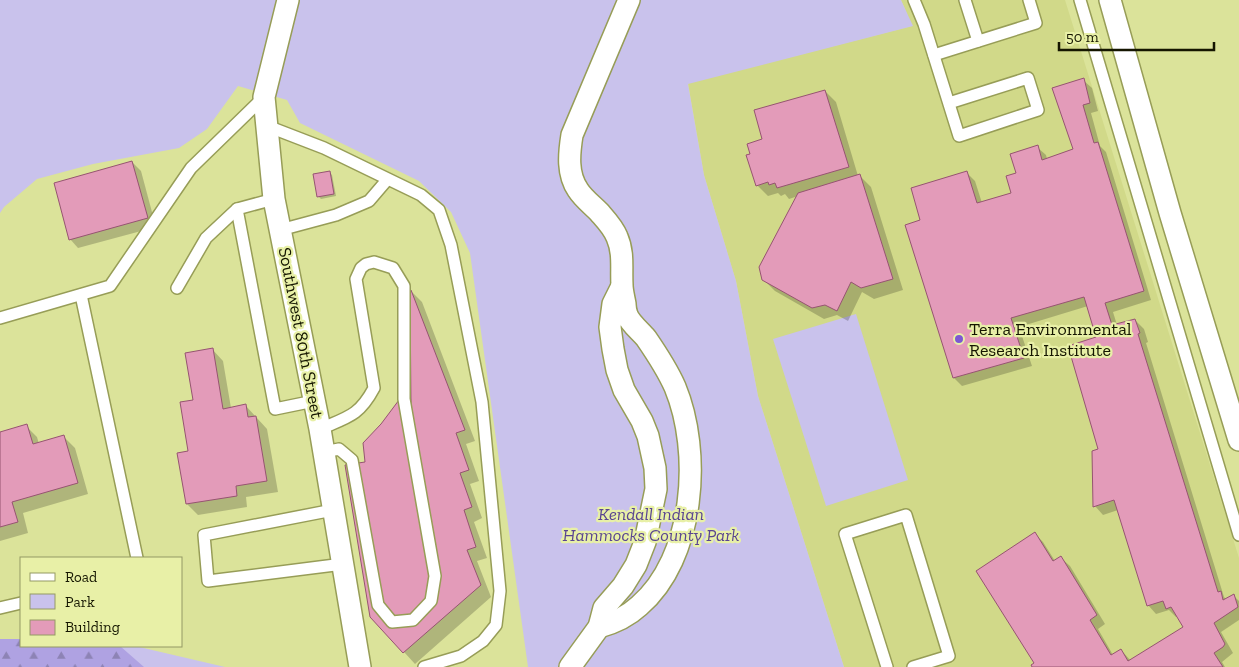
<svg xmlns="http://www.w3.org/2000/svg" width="1239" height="667" font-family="'Zilla Slab',serif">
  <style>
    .built { fill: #d1d989 }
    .green { fill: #c9c2ec }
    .forest { fill: url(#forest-firs) }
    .shadow { fill: #0003 }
    .building { fill: #e39bb9; stroke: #965471 }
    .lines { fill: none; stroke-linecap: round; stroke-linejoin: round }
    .lane-casing { stroke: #979d57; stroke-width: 14 }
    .street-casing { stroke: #979d57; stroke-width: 24 }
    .lane { stroke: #fff; stroke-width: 11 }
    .street { stroke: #fff; stroke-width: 21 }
    .poi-dot { fill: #7c58d2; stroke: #e8f0a7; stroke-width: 2 }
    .labels { text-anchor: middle; stroke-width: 4.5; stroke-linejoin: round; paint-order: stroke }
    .poi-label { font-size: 18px; fill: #151600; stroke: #e8f0a7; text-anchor: start }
    .street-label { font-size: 18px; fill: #151600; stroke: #e8f0a7 }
    .park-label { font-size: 18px; font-style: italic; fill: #594491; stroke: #e8f0a7 }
  </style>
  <defs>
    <pattern id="forest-firs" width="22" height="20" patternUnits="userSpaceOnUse" patternTransform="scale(1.25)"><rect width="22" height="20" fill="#afa2e2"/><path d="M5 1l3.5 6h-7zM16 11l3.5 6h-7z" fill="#8d83b5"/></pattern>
  </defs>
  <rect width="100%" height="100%" fill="#dbe39a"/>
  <path class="built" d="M 901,0 L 1065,0 L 1239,558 L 1239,667 L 844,667 L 758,396 L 736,281 L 704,175 L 688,83 L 912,26 Z"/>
  <g class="green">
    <path d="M 0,0 L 901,0 L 913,26 L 688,84 L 704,175 L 736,281 L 758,396 L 844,667 L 528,667 L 470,253 L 451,212 L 419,181 L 300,123 L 287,100 L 238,86 L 207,129 L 179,148 L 93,164 L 37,179 L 4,207 L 0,213 Z"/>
    <path d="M 856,314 L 908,480 L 826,506 L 773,339 Z"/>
    <path d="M 0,639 L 21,639 L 21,646 L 135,646 L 225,667 L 0,667 Z"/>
  </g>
  <path class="forest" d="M 0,639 L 21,639 L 21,646 L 120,646 L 144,667 L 0,667 Z"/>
  <g class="shadow">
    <path d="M 1083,80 L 1092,88 L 1098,111 L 1091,113 L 1100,146 L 1106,152 L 1151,300 L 1113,312 L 1117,325 L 1135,320 L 1144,329 L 1148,342 L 1146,343 L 1224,597 L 1227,600 L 1234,596 L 1239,601 L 1239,620 L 1221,632 L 1233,653 L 1222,662 L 1225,667 L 1034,667 L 1036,664 L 1035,534 L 1043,542 L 1055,561 L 1061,558 L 1070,566 L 1105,624 L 1098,629 L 1113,655 L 1121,650 L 1131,661 L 1185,627 L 1178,616 L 1176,617 L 1169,610 L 1156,614 L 1148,605 L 1118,510 L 1103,515 L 1095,506 L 1100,450 L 1097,338 L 1088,306 L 1019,327 L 1032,366 L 962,386 L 954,378 L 922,221 L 966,172 L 975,181 L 982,203 L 1012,194 L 1017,174 L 1037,147 L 1046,155 L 1047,159 L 1074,150 Z"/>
    <path d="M 825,91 L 836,102 L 858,176 L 860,176 L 871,187 L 903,290 L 874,299 L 862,292 L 848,321 L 837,315 L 824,319 L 775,291 L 763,279 L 798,196 L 789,199 L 785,194 L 781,196 L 778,193 L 768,196 L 757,185 L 752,154 L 764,140 Z"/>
    <path d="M 132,162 L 141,171 L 156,227 L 78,248 L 70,239 Z"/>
    <path d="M 329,172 L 332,175 L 336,196 L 321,199 L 318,196 Z"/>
    <path d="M 411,291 L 422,302 L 475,441 L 466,444 L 479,481 L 470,484 L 482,518 L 474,522 L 487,558 L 477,561 L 491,597 L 415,664 L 372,617 L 367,463 L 412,407 Z"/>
    <path d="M 212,349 L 223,361 L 231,408 L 246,406 L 267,429 L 278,492 L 246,497 L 247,507 L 198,515 L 187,504 L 190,452 L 195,401 Z"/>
    <path d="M 26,426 L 37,437 L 39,444 L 64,437 L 75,448 L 88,494 L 23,513 L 28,533 L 0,541 L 0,433 Z"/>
  </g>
  <g class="building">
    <path d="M 1084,78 L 1090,103 L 1083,105 L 1094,143 L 1098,142 L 1144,291 L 1105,303 L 1112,325 L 1135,319 L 1140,333 L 1138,334 L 1218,592 L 1221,591 L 1223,600 L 1234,594 L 1238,607 L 1214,623 L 1225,644 L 1223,647 L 1214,653 L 1223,667 L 1032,667 L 1031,665 L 1034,663 L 976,571 L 1035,532 L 1053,561 L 1061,556 L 1097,615 L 1090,620 L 1111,655 L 1121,649 L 1128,661 L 1183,627 L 1171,607 L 1166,609 L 1163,601 L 1147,606 L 1114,500 L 1093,507 L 1092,451 L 1098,449 L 1068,346 L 1096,337 L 1084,297 L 1011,318 L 1024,358 L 953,378 L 905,225 L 920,220 L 911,188 L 967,171 L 977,203 L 1011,193 L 1006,176 L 1016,173 L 1010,154 L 1038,145 L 1042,160 L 1073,149 L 1052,88 Z"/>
    <path d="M 825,90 L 849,167 L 777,188 L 775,183 L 769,185 L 768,182 L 756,186 L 746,155 L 750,154 L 747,144 L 762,139 L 754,110 Z"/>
    <path d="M 132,161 L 148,218 L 69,240 L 54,183 Z"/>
    <path d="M 330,171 L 334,194 L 317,197 L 313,174 Z"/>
    <path d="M 860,174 L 893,279 L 861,288 L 851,282 L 837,311 L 825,305 L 812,308 L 762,280 L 759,267 L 798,193 Z"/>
    <path d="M 411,290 L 465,430 L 456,433 L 469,470 L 460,473 L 472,507 L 464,510 L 476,547 L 467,550 L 481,585 L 403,653 L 370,617 L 345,465 L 365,462 L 363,443 L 381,424 L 399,400 L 411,405 L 410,297 L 407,292 Z"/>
    <path d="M 213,348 L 223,409 L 246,404 L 248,417 L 256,416 L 267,481 L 236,486 L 237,496 L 186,504 L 177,453 L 188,451 L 180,402 L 193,400 L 185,353 Z"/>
    <path d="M 27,424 L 33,444 L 64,435 L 78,483 L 12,502 L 18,522 L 0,527 L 0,432 Z"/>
  </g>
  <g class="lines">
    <defs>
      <g id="lane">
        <path d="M 914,0 L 924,24 L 959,136 L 1038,110 L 1028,78 L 949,103"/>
        <path d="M 965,0 L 978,41"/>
        <path d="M 1080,0 L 1239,535"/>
        <path d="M 934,55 L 1036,23 L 1029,0"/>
        <path d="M 267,126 L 324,148 L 421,195 L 439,210 L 451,245 L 482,402 L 500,591 L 496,625 L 483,641 L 461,656 L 424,667"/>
        <path d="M 274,199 L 237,209 L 275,409 L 314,401"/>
        <path d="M 280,230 L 336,215 L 369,201 L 387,180"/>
        <path d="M 177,288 L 206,238 L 237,209"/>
        <path d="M 81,295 L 137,558"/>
        <path d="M 0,318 L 110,286 L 191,168 L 264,97"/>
        <path d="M 320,429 C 348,417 359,416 374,388 L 356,279 L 361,268 L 366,264 L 374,262 L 393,268 L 404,286 L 404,399 L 435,576 L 431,601 L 413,620 L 392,622 L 378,605 L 352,460 L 339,449 L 324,452"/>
        <path d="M 333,510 L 204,535 L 208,581 L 343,564"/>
        <path d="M 0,608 L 21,603"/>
        <path d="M 887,667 L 845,534 L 906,515 L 949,656 L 913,667"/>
      </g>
      <g id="street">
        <path d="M 288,0 L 264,97 L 274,199 L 320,429 L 360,667"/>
        <path d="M 1110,0 L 1170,213 L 1239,440"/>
        <path d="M 599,627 C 614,623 627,617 639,606 C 695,558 702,452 675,387 C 667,369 657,354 646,338 C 640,331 630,323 627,315 C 626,312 625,307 625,304 C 624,298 622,291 622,285 C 621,268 624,253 617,237 C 613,227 606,220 599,212 C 592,205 583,198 578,190 C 567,174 569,154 572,135 L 629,0"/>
        <path d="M 570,667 L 599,627 L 604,608 L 623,586 L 636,565 L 645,542 L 656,489 L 655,468 L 648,436 L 642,421 L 624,390 L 617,370 L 613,349 L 610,327 L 613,304 L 621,288"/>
      </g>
    </defs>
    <use href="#lane" class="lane-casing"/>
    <use href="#street" class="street-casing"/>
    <use href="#lane" class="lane"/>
    <use href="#street" class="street"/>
  </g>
  <circle class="poi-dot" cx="959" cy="339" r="5"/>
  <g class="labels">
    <g class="poi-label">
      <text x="969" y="335">Terra Environmental<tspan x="969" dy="21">Research Institute</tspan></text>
    </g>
    <g class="street-label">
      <text transform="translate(301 333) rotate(79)" y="6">Southwest 80th Street</text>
    </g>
    <g class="park-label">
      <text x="651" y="520">Kendall Indian<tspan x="651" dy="21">Hammocks County Park</tspan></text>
    </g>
  </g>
  <rect x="20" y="557" width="162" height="90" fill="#e8f0a7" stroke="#949964"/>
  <rect x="30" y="573" width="25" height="8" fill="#ffffff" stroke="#949964"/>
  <text x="65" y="582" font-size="15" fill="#151600">Road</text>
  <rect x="30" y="594" width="25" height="15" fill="#c9c2ec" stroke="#949964"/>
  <text x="65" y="607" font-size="15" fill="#151600">Park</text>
  <rect x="30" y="620" width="25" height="15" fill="#e39bb9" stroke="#949964"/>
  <text x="65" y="632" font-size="15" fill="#151600">Building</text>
  <path d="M1059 42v8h155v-8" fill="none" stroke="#151600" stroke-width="2.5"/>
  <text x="1066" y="42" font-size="15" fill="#151600" stroke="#e8f0a7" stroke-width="4" paint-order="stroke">50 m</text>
</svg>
